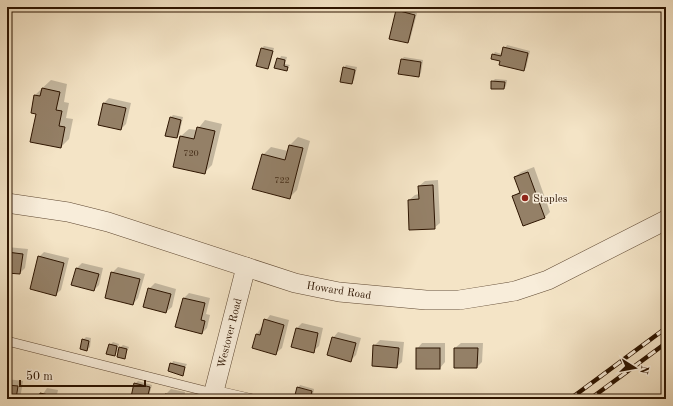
<svg xmlns="http://www.w3.org/2000/svg" width="673" height="406" font-family="'Old Standard TT',serif">
  <style>
    .shadow { fill: #0003 }
    .building { fill: #948067; stroke: #2d1400 }
    .lines { fill: none; stroke-linecap: round; stroke-linejoin: round }
    .service-casing { stroke: #5f4832; stroke-width: 10 }
    .minor-casing { stroke: #5f4832; stroke-width: 20 }
    .service { stroke: #f8edda; stroke-width: 9 }
    .minor { stroke: #f8edda; stroke-width: 19 }
    .rail-casing { stroke: #2d1400; stroke-width: 4.5 }
    .rail { stroke: #f8edda; stroke-width: 3; stroke-dasharray: 9; stroke-linecap: butt }
    .poi-dot { fill: #8f2418; stroke: #f8edda; stroke-width: 1.5 }
    .labels { text-anchor: middle; stroke-width: 3; stroke-linejoin: round; paint-order: stroke }
    .number-label { font-size: 9px; fill: #472f1a }
    .poi-label { font-size: 11px; fill: #2d1400; stroke: #f8edda; text-anchor: start }
    .street-label { font-size: 11px; fill: #2d1400; stroke: #f8edda }
  </style>
  <rect width="100%" height="100%" fill="#f4e4c6"/>
  <filter id="stains"><feTurbulence type="fractalNoise" baseFrequency=".005" numOctaves="4"/><feColorMatrix values="0 0 0 0 .2 0 0 0 0 .09 0 0 0 0 .02 0 0 0 .5 -.17"/></filter>
  <radialGradient id="worn" r=".72"><stop offset=".6" stop-color="#630" stop-opacity="0"/><stop offset="1" stop-color="#630" stop-opacity=".3"/></radialGradient>
  <g class="shadow">
    <path d="M 400,8 L 417,13 L 410,40 L 408,42 L 397,11 Z"/>
    <path d="M 507,45 L 530,51 L 526,68 L 523,70 L 493,55 L 495,52 L 502,54 Z"/>
    <path d="M 264,46 L 274,48 L 270,65 L 268,68 L 262,48 Z"/>
    <path d="M 281,56 L 287,57 L 285,64 L 290,65 L 286,70 L 276,68 Z"/>
    <path d="M 404,57 L 423,60 L 421,73 L 419,76 L 402,59 Z"/>
    <path d="M 346,65 L 357,67 L 354,80 L 352,83 L 344,68 Z"/>
    <path d="M 495,79 L 507,80 L 506,86 L 504,88 L 492,82 Z"/>
    <path d="M 51,80 L 67,84 L 64,102 L 69,103 L 66,118 L 73,119 L 69,139 L 61,147 L 37,113 L 35,95 Z"/>
    <path d="M 109,98 L 131,103 L 126,124 L 121,129 L 104,103 Z"/>
    <path d="M 173,115 L 183,117 L 179,135 L 176,137 L 167,135 L 171,117 Z"/>
    <path d="M 205,120 L 222,124 L 212,165 L 204,173 L 181,136 L 189,129 L 197,130 Z"/>
    <path d="M 298,137 L 310,141 L 297,190 L 289,198 L 263,155 L 271,147 L 288,151 L 290,145 Z"/>
    <path d="M 534,167 L 550,212 L 544,218 L 513,197 L 520,191 L 515,177 L 521,172 Z"/>
    <path d="M 438,180 L 440,223 L 434,228 L 409,200 L 415,195 L 419,194 L 419,186 L 425,181 Z"/>
    <path d="M 7,247 L 28,249 L 25,268 L 20,273 L 7,272 Z"/>
    <path d="M 44,252 L 69,258 L 61,290 L 55,295 L 39,257 Z"/>
    <path d="M 82,263 L 103,268 L 99,285 L 94,290 L 77,268 Z"/>
    <path d="M 118,267 L 145,274 L 138,298 L 133,304 L 112,273 Z"/>
    <path d="M 155,283 L 176,289 L 172,307 L 166,312 L 149,289 Z"/>
    <path d="M 189,293 L 210,298 L 206,314 L 210,315 L 207,328 L 202,333 L 184,298 Z"/>
    <path d="M 270,315 L 289,320 L 282,348 L 276,353 L 256,335 Z"/>
    <path d="M 302,323 L 323,328 L 319,346 L 313,351 L 297,328 Z"/>
    <path d="M 338,332 L 361,338 L 356,355 L 351,360 L 333,338 Z"/>
    <path d="M 86,337 L 91,338 L 90,347 L 87,350 L 83,340 Z"/>
    <path d="M 380,340 L 404,342 L 402,362 L 396,367 L 374,346 Z"/>
    <path d="M 113,342 L 119,344 L 117,350 L 123,345 L 129,347 L 124,358 L 119,350 L 114,355 L 110,345 Z"/>
    <path d="M 422,343 L 445,343 L 445,362 L 440,368 L 417,349 Z"/>
    <path d="M 461,343 L 483,343 L 482,362 L 477,367 L 455,348 Z"/>
    <path d="M 7,345 L 11,345 L 7,354 Z"/>
    <path d="M 173,361 L 187,364 L 182,374 L 169,371 Z"/>
    <path d="M 7,379 L 23,381 L 20,399 L 7,399 Z"/>
    <path d="M 138,381 L 152,385 L 148,399 L 132,396 L 135,384 Z"/>
    <path d="M 300,385 L 314,389 L 312,399 L 298,399 L 298,388 Z"/>
    <path d="M 47,388 L 58,390 L 56,399 L 35,399 L 38,396 L 41,397 Z"/>
    <path d="M 171,389 L 185,392 L 184,399 L 165,399 L 166,394 Z"/>
  </g>
  <g class="building">
    <path d="M 592,7 L 601,7 L 597,11 Z"/>
    <path d="M 396,10 L 415,15 L 408,43 L 389,39 Z"/>
    <path d="M 503,47 L 528,53 L 524,71 L 499,65 L 500,61 L 491,59 L 492,54 L 501,56 Z"/>
    <path d="M 261,48 L 273,51 L 268,69 L 256,66 Z"/>
    <path d="M 277,58 L 285,60 L 284,66 L 288,67 L 287,71 L 274,68 Z"/>
    <path d="M 401,59 L 421,62 L 419,77 L 398,74 Z"/>
    <path d="M 343,67 L 355,70 L 352,84 L 340,82 Z"/>
    <path d="M 491,81 L 505,82 L 504,89 L 491,89 Z"/>
    <path d="M 42,88 L 60,92 L 56,110 L 62,111 L 59,126 L 65,127 L 61,148 L 30,142 L 36,114 L 31,113 L 34,95 L 40,96 Z"/>
    <path d="M 103,103 L 126,108 L 121,130 L 98,125 Z"/>
    <path d="M 170,117 L 181,120 L 177,138 L 165,136 Z"/>
    <path d="M 197,127 L 215,131 L 205,174 L 173,167 L 180,136 L 194,139 Z"/>
    <path d="M 289,145 L 303,148 L 290,199 L 252,189 L 262,154 L 285,160 Z"/>
    <path d="M 528,172 L 545,218 L 523,226 L 512,196 L 520,193 L 514,177 Z"/>
    <path d="M 433,185 L 435,229 L 409,230 L 408,200 L 419,199 L 418,186 Z"/>
    <path d="M 7,252 L 23,254 L 20,274 L 7,273 Z"/>
    <path d="M 38,256 L 64,263 L 56,296 L 30,289 Z"/>
    <path d="M 76,268 L 99,274 L 94,291 L 71,285 Z"/>
    <path d="M 111,272 L 140,279 L 133,305 L 105,298 Z"/>
    <path d="M 148,288 L 171,294 L 166,313 L 143,307 Z"/>
    <path d="M 183,298 L 205,303 L 201,320 L 205,321 L 202,334 L 175,327 Z"/>
    <path d="M 264,319 L 284,325 L 276,355 L 252,348 L 256,334 L 260,335 Z"/>
    <path d="M 296,328 L 318,333 L 314,353 L 291,347 Z"/>
    <path d="M 332,337 L 356,343 L 351,362 L 327,355 Z"/>
    <path d="M 82,339 L 89,341 L 87,351 L 80,349 Z"/>
    <path d="M 109,344 L 117,346 L 115,356 L 106,354 Z"/>
    <path d="M 373,345 L 399,348 L 397,368 L 372,366 Z"/>
    <path d="M 119,347 L 127,349 L 125,359 L 117,357 Z"/>
    <rect x="416" y="348" width="24" height="21"/>
    <path d="M 454,348 L 478,348 L 477,368 L 454,368 Z"/>
    <path d="M 170,363 L 185,367 L 183,376 L 168,371 Z"/>
    <path d="M 134,383 L 150,387 L 147,399 L 131,397 Z"/>
    <path d="M 7,385 L 18,386 L 16,399 L 7,399 Z"/>
    <path d="M 297,387 L 312,391 L 310,399 L 294,399 Z"/>
    <path d="M 40,393 L 53,396 L 53,399 L 39,399 Z"/>
    <path d="M 165,394 L 181,397 L 180,399 L 164,399 Z"/>
  </g>
  <g class="lines">
    <defs>
      <g id="service">
        <path d="M 7,341 L 213,393"/>
        <path d="M 214,390 L 253,399"/>
      </g>
      <g id="minor">
        <path d="M 7,203 L 68,212 L 108,222 L 295,283 L 339,292 L 426,300 L 459,300 L 515,291 L 548,280 L 666,220"/>
        <path d="M 212,399 L 246,267"/>
      </g>
    </defs>
    <use href="#service" class="service-casing"/>
    <use href="#minor" class="minor-casing"/>
    <use href="#service" class="service"/>
    <use href="#minor" class="minor"/>
    <defs>
      <g id="rail">
        <path d="M 570,399 L 666,328"/>
        <path d="M 590,399 L 666,343"/>
      </g>
    </defs>
    <use href="#rail" class="rail-casing"/>
    <use href="#rail" class="rail"/>
  </g>
  <circle class="poi-dot" cx="525" cy="198" r="4"/>
  <g class="labels">
    <g class="number-label">
      <text x="191" y="156">720</text>
      <text x="282" y="183">722</text>
    </g>
    <g class="poi-label">
      <text x="533" y="202">Staples</text>
    </g>
    <g class="street-label">
      <text transform="translate(339 290) rotate(9)" y="4">Howard Road</text>
      <text transform="translate(229 333) rotate(-76)" y="4">Westover Road</text>
    </g>
  </g>
  <rect width="673" height="406" fill="none" stroke="#f4e4c6" stroke-width="24"/>
  <rect x="8" y="8" width="657" height="390" fill="none" stroke="#2d1400" stroke-width="2"/>
  <rect x="12" y="12" width="649" height="382" fill="none" stroke="#2d1400"/>
  <g transform="translate(635 368) rotate(101)" stroke="#f8edda" stroke-width="3" paint-order="stroke">
  <path d="M0-3L7 15L0 10L-7 15Z" fill="#2d1400"/>
  <text y="-6" font-size="11" font-weight="bold" text-anchor="middle" fill="#2d1400">N</text>
  </g>
  <path d="M20 380v6h125v-6" fill="none" stroke="#2d1400" stroke-width="2"/>
  <text x="26" y="380" font-size="12" fill="#2d1400" stroke="#f8edda" stroke-width="3" paint-order="stroke">50 m</text>
  <rect width="100%" height="100%" filter="url(#stains)"/>
  <rect width="100%" height="100%" fill="url(#worn)"/>
</svg>
